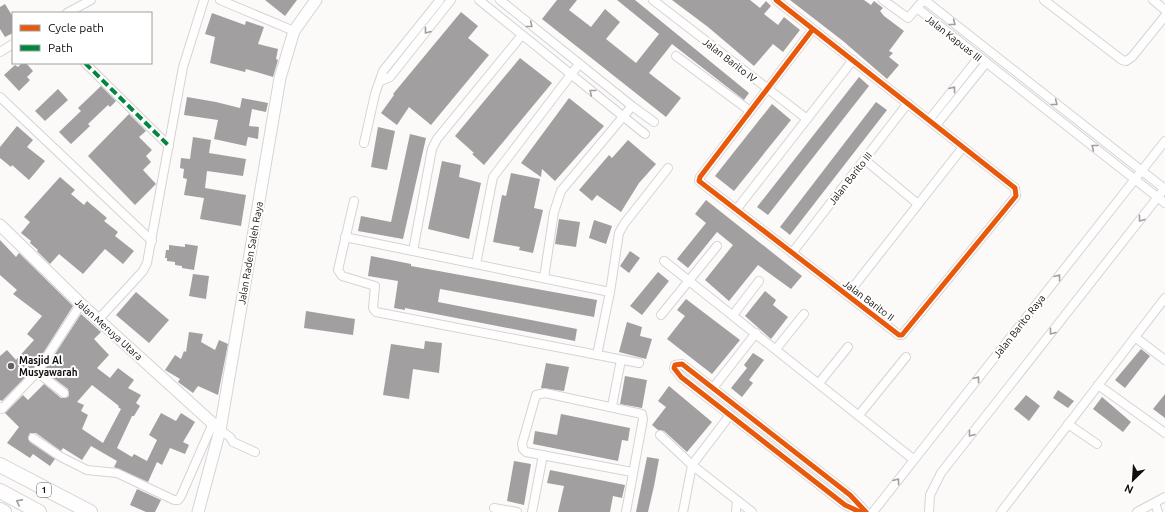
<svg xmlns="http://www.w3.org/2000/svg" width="1165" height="512" font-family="Ubuntu,sans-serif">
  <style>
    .building { fill: #a19f9f; fill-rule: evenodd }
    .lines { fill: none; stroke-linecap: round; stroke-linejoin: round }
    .street-casing { stroke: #d6d4d2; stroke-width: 10 }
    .secondary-casing { stroke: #d6d4d2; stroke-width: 13 }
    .highway-casing { stroke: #d6d4d2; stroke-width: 16 }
    .street { stroke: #fffefe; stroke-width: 8 }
    .secondary { stroke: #fffefe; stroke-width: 11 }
    .highway { stroke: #fffefe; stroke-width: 14 }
    .quiet { stroke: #00873e; stroke-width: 4; stroke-dasharray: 8 4; stroke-linecap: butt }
    .cycleway-casing { stroke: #fff; stroke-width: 8 }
    .cycleway { stroke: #e8590c; stroke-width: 5 }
    .oneway { stroke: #a09e9e }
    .poi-dot { fill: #64615f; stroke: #fff; stroke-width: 1.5 }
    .labels { text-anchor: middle; stroke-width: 4; stroke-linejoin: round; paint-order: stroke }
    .shield { fill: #fff; stroke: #595756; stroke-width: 1 }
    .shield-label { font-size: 9px; font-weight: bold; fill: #120f0d }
    .street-label { font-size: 10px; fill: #120f0d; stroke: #fff }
    .poi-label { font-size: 10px; font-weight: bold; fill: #120f0d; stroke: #fff; text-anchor: start }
  </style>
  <rect width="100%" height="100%" fill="#fcfaf8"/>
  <g class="building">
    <path d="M 265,0 L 297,0 L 285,16 Z"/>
    <path d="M 557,0 L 577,0 L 569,10 L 591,27 L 605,9 L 620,22 L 606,39 L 636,63 L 659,34 L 617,0 L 635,0 L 749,93 L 744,100 L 672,44 L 649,73 L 681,98 L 666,117 L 542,19 Z"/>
    <path d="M 672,0 L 750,0 L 760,8 L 766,1 L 771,6 L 764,14 L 778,25 L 784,17 L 800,30 L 783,52 L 773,44 L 754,66 L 708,27 Z"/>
    <path d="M 790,0 L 864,0 L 871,5 L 874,1 L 883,8 L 880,11 L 884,16 L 904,31 L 889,51 L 893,53 L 889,57 L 899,65 L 887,79 L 843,41 Z"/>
    <path d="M 5,4 L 13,17 L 13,33 L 5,37 L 0,29 L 0,7 Z"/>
    <path d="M 461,12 L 478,26 L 468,38 L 489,55 L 431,125 L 409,107 L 397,125 L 381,113 L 394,95 L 393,94 Z"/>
    <path d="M 212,13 L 245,25 L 246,21 L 264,27 L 258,44 L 278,49 L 276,59 L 278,60 L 273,77 L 246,69 L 245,72 L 210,63 L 215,37 L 205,34 Z"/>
    <path d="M 520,58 L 552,83 L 484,165 L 472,154 L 474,153 L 455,136 Z"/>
    <path d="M 22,63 L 26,63 L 33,71 L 27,77 L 30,80 L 19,91 L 4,75 L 15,65 L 18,67 Z"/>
    <path d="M 859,77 L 869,86 L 768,215 L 757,207 Z"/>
    <path d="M 101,86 L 116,101 L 110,107 L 108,105 L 88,124 L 90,126 L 71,144 L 59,132 L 81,111 L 78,108 Z"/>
    <path d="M 58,89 L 68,100 L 45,121 L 35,111 Z"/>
    <path d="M 187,97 L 216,102 L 240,108 L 242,98 L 268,103 L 266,112 L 252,109 L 249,126 L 259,127 L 258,139 L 248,137 L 246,146 L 214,139 L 218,120 L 184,115 Z"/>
    <path d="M 569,98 L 604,126 L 555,181 L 542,169 L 541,177 L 521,163 Z"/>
    <path d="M 876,102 L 887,110 L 790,235 L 780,227 Z"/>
    <path d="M 772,104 L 791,120 L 734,191 L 715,176 Z"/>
    <path d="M 129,114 L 146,131 L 139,137 L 152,150 L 146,156 L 151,162 L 143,170 L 156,184 L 135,205 L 88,156 Z"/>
    <path d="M 17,126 L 33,140 L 27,147 L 45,161 L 29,180 L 12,165 L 11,167 L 0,158 L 0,147 Z"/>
    <path d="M 378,127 L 395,131 L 387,170 L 371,167 Z"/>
    <path d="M 410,134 L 426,138 L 403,239 L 358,231 L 361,216 L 391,222 Z"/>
    <path d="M 193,137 L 211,140 L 209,153 L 246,159 L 243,176 L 207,171 L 205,188 L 246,195 L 241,226 L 200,219 L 204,198 L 184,195 L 187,179 L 183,178 L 184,169 L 180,168 L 181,158 L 190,159 Z"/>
    <path d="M 628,140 L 656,164 L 639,183 L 621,212 L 597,195 L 592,201 L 579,190 L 609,155 L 612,158 Z"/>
    <path d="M 442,161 L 461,165 L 459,177 L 481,183 L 469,239 L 428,229 Z"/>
    <path d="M 511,173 L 540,179 L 534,208 L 543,210 L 533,253 L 519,250 L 520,247 L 493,242 L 502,195 L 506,196 Z"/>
    <path d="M 60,177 L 75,190 L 71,194 L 84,205 L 87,201 L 107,218 L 104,221 L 118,232 L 115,236 L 134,251 L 123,264 L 105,249 L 83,274 L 59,254 L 50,264 L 37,251 L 38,250 L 30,243 L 31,241 L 21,233 L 30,222 L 24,217 Z"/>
    <path d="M 706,200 L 802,276 L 791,289 L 758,265 L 729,301 L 705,280 L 733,245 L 717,232 L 688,268 L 677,259 L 706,223 L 695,214 Z"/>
    <path d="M 559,219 L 580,222 L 576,247 L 555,244 Z"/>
    <path d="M 594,220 L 612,226 L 606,244 L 589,238 Z"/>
    <path d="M 0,240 L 16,257 L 19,253 L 73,306 L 33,369 L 2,401 L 0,400 L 0,356 L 7,350 L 16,360 L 34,340 L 27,334 L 42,316 L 13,294 L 17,290 L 0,275 Z"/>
    <path d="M 185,244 L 198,246 L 194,270 L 182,268 L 182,266 L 175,265 L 175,262 L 167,261 L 167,258 L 165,258 L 166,250 L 169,250 L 169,245 L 185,247 Z"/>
    <path d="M 630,251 L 640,258 L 629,273 L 620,266 Z"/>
    <path d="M 371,256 L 411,264 L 411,266 L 597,300 L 594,317 L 440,289 L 438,302 L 577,329 L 575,341 L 405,308 L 405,310 L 394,308 L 398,281 L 368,276 Z"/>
    <path d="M 658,272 L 669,281 L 642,315 L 630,306 Z"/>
    <path d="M 193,274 L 209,276 L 206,299 L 189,296 Z"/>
    <path d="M 765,291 L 776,300 L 773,305 L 788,317 L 771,339 L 745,316 Z"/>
    <path d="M 136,292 L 169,320 L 149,343 L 116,315 Z"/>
    <path d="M 686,299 L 740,340 L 712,374 L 667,339 L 685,316 L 677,310 Z"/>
    <path d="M 306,311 L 355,319 L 353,335 L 304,328 Z"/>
    <path d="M 81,314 L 101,332 L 94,339 L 109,355 L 97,368 L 110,378 L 118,368 L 134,380 L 128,388 L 141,395 L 136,403 L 140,406 L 134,416 L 132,416 L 117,448 L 132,457 L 134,454 L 147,461 L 157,440 L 149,435 L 161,413 L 176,421 L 181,413 L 195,422 L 183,442 L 189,445 L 185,454 L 170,448 L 162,465 L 157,462 L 148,482 L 114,467 L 117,461 L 91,446 L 82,460 L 63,448 L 61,451 L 36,433 L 30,433 L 28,437 L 30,442 L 55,459 L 50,466 L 33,454 L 30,458 L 7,443 L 19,427 L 5,413 L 23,395 L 28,400 L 44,384 L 61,398 L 66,398 L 69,396 L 68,389 L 44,371 ZM 92,385 L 119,406 L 118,407 L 121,409 L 103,443 L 82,429 L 88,415 L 81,411 L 84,405 L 77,402 Z"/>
    <path d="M 627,322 L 642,327 L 640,336 L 652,339 L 646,359 L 619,352 Z"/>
    <path d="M 189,332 L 203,334 L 201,342 L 215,350 L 219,340 L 228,344 L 218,395 L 198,386 L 193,393 L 178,382 L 180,379 L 165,370 L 175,355 L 181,359 L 184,351 L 186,352 Z"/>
    <path d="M 425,341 L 442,343 L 439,373 L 413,369 L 409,399 L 383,395 L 391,344 L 424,349 Z"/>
    <path d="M 1141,349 L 1150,356 L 1125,388 L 1115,380 Z"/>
    <path d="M 753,353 L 764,360 L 749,380 L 753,383 L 742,397 L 731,388 L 747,368 L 744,365 Z"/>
    <path d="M 546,363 L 569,367 L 564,391 L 541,388 Z"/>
    <path d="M 625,376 L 647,380 L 642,408 L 620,404 Z"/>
    <path d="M 669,386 L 712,422 L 687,452 L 664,431 L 658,430 L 652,425 L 666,407 L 658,401 Z"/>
    <path d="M 1058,390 L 1074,401 L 1068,408 L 1053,398 Z"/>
    <path d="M 1165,394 L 1165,418 L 1153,409 Z"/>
    <path d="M 1026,395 L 1040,406 L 1029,421 L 1014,409 Z"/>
    <path d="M 1102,397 L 1131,422 L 1123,432 L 1093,409 Z"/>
    <path d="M 561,414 L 630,428 L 628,441 L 622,440 L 618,461 L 533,444 L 535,431 L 557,435 Z"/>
    <path d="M 647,457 L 659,459 L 654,486 L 648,512 L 636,512 Z"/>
    <path d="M 514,461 L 531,464 L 524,505 L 507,501 Z"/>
    <path d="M 550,470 L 625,485 L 622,498 L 613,496 L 610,512 L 558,512 L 564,486 L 547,483 Z"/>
    <path d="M 137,489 L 161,500 L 155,512 L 146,512 L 130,505 Z"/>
  </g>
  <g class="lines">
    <defs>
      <g id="street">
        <path d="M 220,0 L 294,31"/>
        <path d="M 479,0 L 645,134"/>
        <path d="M 500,0 L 632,106 L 561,191 L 554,212 L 544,278"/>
        <path d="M 653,0 L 807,119"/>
        <path d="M 776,0 L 1015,188 L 1016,196 L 902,335 L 899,335 L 699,181 L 700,177 L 813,29"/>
        <path d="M 883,0 L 908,18 L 922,2 L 927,2 L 1165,189"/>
        <path d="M 1044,0 L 1122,60 L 1126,61 L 1132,57 L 1165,16"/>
        <path d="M 1153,0 L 1165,10"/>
        <path d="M 917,8 L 1165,203"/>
        <path d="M 67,13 L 91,0"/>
        <path d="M 0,52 L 13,44"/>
        <path d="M 676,56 L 750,111"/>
        <path d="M 85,63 L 169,146"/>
        <path d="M 381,81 L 390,77 L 451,0"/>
        <path d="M 0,97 L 152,241"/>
        <path d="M 632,106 L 654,122"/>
        <path d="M 929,120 L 979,57"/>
        <path d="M 936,125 L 986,63"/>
        <path d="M 364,143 L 375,94 L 383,71 L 440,0"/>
        <path d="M 865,160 L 918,204"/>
        <path d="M 354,201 L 338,270 L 342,276 L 375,286 L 373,308 L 376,312 L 639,363"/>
        <path d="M 736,210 L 853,60"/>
        <path d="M 345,237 L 610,292"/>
        <path d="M 413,251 L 432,149 L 437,139 L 522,35"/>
        <path d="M 792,253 L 908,103"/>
        <path d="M 664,261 L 913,459"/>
        <path d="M 476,264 L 493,177 L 579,64"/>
        <path d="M 847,295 L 963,147"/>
        <path d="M 661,315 L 717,246"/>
        <path d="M 733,315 L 759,281"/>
        <path d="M 98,320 L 143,271 L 147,263 L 183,67 L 204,0"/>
        <path d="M 1135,337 L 1165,360"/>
        <path d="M 776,349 L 804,314"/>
        <path d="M 597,355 L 610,292 L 619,233 L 624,224 L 668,168"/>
        <path d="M 37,372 L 64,393"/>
        <path d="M 819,383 L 848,347"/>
        <path d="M 1098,385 L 1165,433"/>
        <path d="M 713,388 L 756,333"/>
        <path d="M 612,406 L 621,360"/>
        <path d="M 0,407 L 2,409 L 37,372 L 81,304"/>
        <path d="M 859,415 L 906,357"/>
        <path d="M 1068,424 L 1097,444"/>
        <path d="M 220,430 L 230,437 L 233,442 L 255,452"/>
        <path d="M 660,435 L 692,465 L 752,512"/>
        <path d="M 33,438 L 61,457 L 87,470 L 117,473 L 174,500 L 178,500 L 181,496 L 213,423"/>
        <path d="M 1155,503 L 1158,512"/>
        <path d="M 494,508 L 517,512"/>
        <path d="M 532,512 L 543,455"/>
        <path d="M 626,512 L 643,419 L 642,414 L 545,393 L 536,395 L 522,444 L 523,449 L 526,452 L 632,472"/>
        <path d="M 683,512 L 692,465 L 730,415"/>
        <path d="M 736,512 L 737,501"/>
        <path d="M 860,512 L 845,505 L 681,377 L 674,368 L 675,365 L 682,364 L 850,495 L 866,512"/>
        <path d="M 873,512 L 1165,141"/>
        <path d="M 929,512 L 930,495 L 941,473 L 1165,188"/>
        <path d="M 1001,512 L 1165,298"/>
        <path d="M 1137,512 L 1165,497"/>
      </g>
      <g id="secondary">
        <path d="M 0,225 L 81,304 L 220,430"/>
        <path d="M 198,512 L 220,430 L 280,78 L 294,31 L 316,0"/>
      </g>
      <g id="highway">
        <path d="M 0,465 L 90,512"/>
        <path d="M 0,491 L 39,512"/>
        <path d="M 0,510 L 4,512"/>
      </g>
    </defs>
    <use href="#street" class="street-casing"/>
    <use href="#secondary" class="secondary-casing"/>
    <use href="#highway" class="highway-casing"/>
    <use href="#street" class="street"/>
    <use href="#secondary" class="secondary"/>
    <use href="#highway" class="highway"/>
    <path class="quiet" d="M 85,63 L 169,146"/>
    <defs>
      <g id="cycleway">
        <path d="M 776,0 L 1015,188 L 1016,196 L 902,335 L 899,335 L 699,181 L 700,177 L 813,29"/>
        <path d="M 860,512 L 845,505 L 681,377 L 674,368 L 675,365 L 682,364 L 850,495 L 866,512"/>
      </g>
    </defs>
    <use href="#cycleway" class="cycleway-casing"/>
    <use href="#cycleway" class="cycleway"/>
  </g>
  <defs><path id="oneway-chevron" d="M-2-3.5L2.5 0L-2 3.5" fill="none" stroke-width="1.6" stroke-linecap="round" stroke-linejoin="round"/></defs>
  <g class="oneway">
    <use href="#oneway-chevron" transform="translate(953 23) rotate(38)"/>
    <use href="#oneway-chevron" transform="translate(530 25) rotate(39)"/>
    <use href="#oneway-chevron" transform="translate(427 31) rotate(128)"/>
    <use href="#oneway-chevron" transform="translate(953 89) rotate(-52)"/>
    <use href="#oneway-chevron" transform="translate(592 92) rotate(-141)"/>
    <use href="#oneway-chevron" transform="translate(1055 103) rotate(38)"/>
    <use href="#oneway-chevron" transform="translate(1094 147) rotate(-142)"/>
    <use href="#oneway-chevron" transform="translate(1141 219) rotate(128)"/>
    <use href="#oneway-chevron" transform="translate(1058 277) rotate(-52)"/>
    <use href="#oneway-chevron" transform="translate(1052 332) rotate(128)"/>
    <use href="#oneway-chevron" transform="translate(977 379) rotate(-52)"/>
    <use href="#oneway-chevron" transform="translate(971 434) rotate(128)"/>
    <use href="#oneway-chevron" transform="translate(897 481) rotate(-53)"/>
    <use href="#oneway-chevron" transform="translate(19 502) rotate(-152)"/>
  </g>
  <circle class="poi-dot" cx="11" cy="366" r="4"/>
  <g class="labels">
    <rect class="shield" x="37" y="483" width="14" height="14" rx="3"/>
    <g class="shield-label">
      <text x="44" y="493">1</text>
    </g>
    <g class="street-label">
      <text transform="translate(954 38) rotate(38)" y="4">Jalan Kapuas III</text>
      <text transform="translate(730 60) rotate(38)" y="4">Jalan Barito IV</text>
      <text transform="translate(850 178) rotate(-52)" y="4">Jalan Barito III</text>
      <text transform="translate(250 253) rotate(-80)" y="4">Jalan Raden Saleh Raya</text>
      <text transform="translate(869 300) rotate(37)" y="4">Jalan Barito II</text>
      <text transform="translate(1019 326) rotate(-52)" y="4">Jalan Barito Raya</text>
      <text transform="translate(109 329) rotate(42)" y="4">Jalan Meruya Utara</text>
    </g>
    <g class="poi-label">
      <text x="19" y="364">Masjid Al<tspan x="19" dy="12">Musyawarah</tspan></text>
    </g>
  </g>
  <rect x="12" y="12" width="140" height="52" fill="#ffffff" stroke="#a09f9e"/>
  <rect x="20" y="25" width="20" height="6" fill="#e8590c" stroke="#a09f9e"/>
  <text x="48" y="32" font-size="12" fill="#120f0d">Cycle path</text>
  <rect x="20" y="45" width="20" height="6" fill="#00873e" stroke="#a09f9e"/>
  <text x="48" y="52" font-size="12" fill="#120f0d">Path</text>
  <g transform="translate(1133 480) rotate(205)" stroke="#ffffff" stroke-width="3" paint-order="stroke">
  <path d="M0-3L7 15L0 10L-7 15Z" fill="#120f0d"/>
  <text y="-6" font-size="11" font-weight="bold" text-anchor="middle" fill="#120f0d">N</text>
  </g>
</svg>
